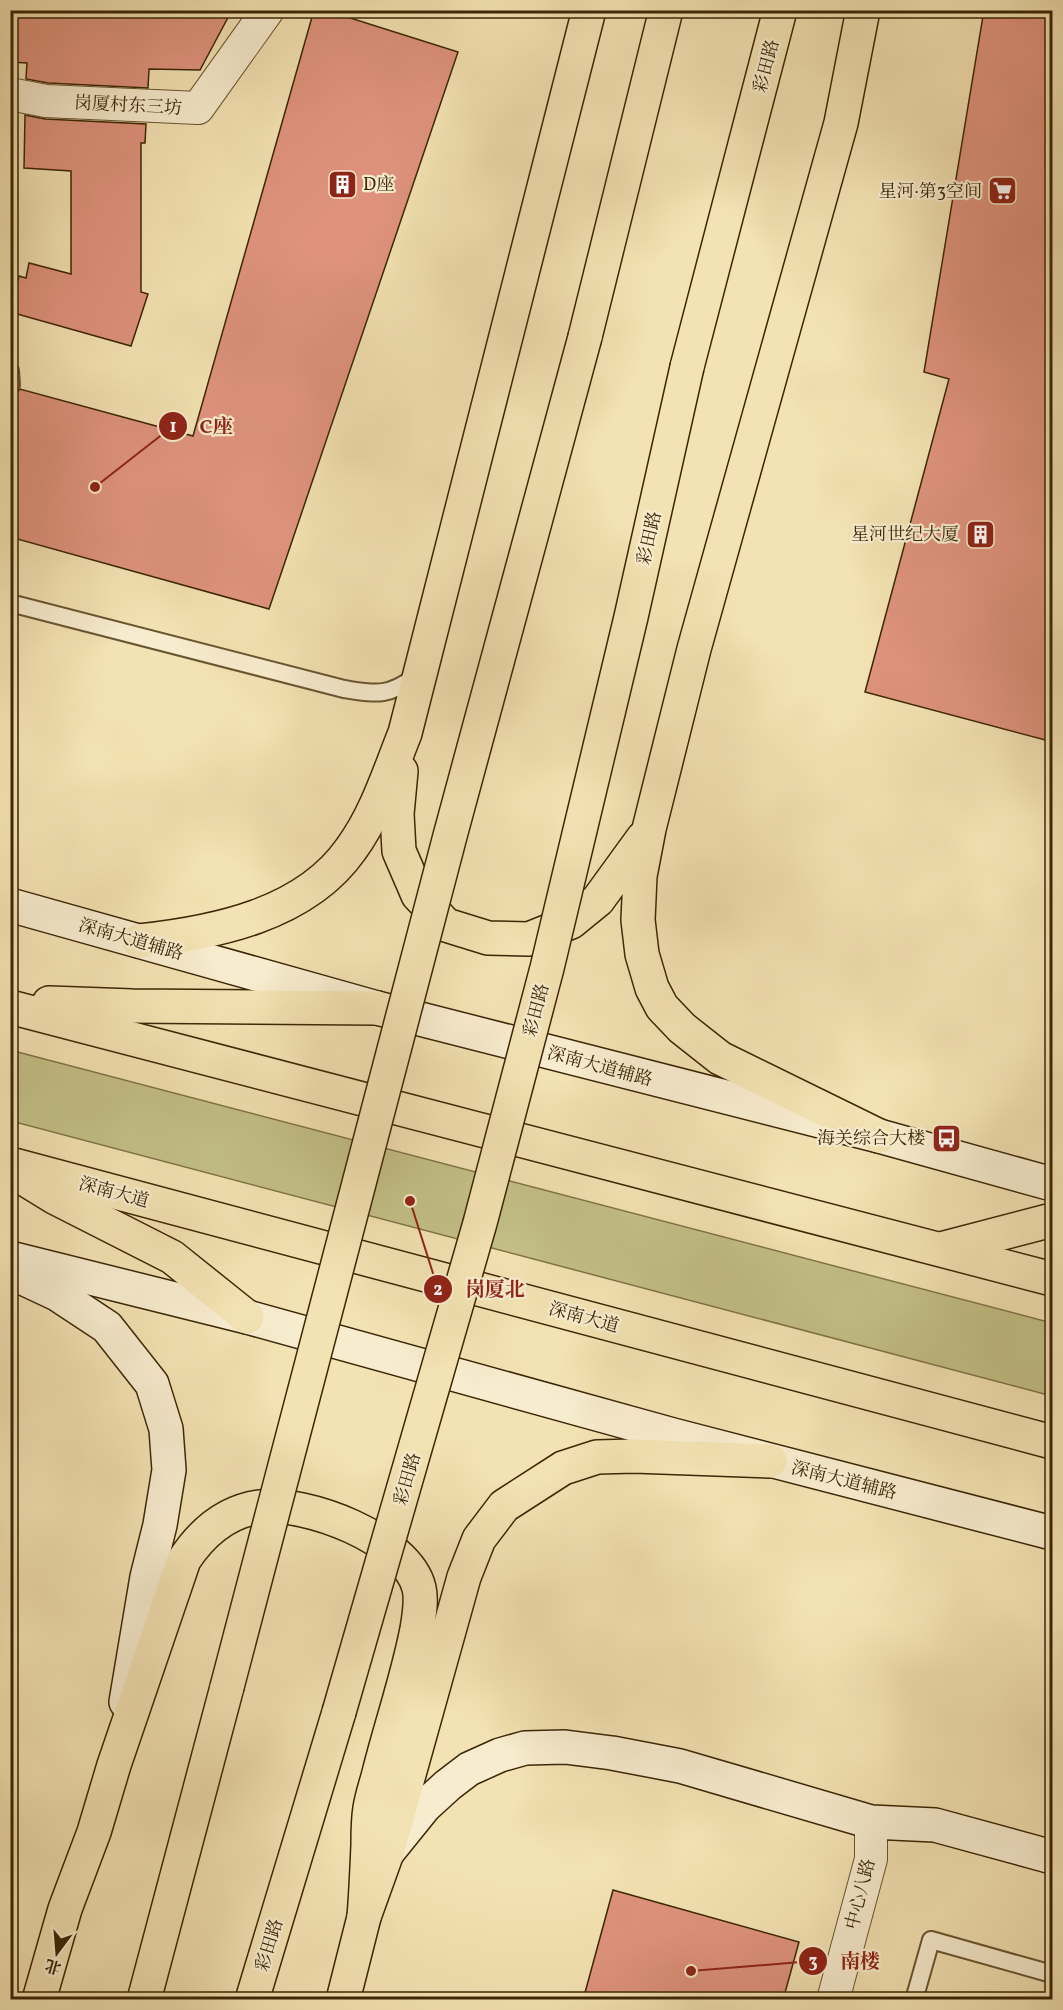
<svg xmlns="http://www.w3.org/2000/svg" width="1063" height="2010" font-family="Vollkorn,'Noto Serif SC',serif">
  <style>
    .green { fill: #c3c087; stroke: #807346; stroke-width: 1.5 }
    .building { fill: #df937d; stroke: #3c2606; stroke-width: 1.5 }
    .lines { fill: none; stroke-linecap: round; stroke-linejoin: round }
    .lane-casing { stroke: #6a5531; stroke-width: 20 }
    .street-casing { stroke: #6a5531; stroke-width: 34 }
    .secondary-casing { stroke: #3c2606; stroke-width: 36 }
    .primary-casing { stroke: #3c2606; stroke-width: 36 }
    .lane { stroke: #f7ecce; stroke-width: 16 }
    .street { stroke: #f7ecce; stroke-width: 32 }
    .secondary { stroke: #f7ecce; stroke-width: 33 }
    .primary { stroke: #f3e2b3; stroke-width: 33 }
    .primary-bridge-casing { stroke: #3c2606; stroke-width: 36; stroke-linecap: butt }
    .primary-bridge { stroke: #f3e2b3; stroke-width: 33 }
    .labels { text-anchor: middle; stroke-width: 4.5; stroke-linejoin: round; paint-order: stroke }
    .street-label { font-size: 18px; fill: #3c2606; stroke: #f7ecce }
    .poi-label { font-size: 18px; fill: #3c2606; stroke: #f7ecce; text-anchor: end }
    .leader { fill: none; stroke: #8f2418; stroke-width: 2 }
    .callout-dot { fill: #8f2418; stroke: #f7ecce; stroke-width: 2 }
    .mark-label { font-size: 18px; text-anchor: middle; font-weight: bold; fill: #fff }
    .callout-label { font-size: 20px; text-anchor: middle; font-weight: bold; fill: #8f2418; stroke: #f7ecce; stroke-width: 4.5; stroke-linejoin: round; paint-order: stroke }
  </style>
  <rect width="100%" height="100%" fill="#f3e2b3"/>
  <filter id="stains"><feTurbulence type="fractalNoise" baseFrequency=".00333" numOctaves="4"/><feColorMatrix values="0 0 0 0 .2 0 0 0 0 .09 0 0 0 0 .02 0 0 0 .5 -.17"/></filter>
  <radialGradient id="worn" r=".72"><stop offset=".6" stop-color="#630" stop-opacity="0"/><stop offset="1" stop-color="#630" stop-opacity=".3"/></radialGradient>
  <path class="green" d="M 10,1050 L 1052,1323 L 1052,1396 L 11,1121 Z"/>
  <g class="building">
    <path d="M 10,10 L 232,10 L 200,70 L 149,69 L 148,88 L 48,83 L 26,79 L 27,63 L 10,62 Z"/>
    <path d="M 314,10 L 325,10 L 458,52 L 269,609 L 10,537 L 10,395 L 16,394 L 20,389 L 193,436 Z"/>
    <path d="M 984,10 L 1053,10 L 1053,742 L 865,692 L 949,379 L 924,372 Z"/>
    <path d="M 25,115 L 45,119 L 146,124 L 145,143 L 141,143 L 141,292 L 148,294 L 131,346 L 10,312 L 19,276 L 26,278 L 29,263 L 71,274 L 71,171 L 24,168 Z"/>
    <path d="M 613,1890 L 799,1942 L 783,2000 L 583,2000 Z"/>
  </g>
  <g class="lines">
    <defs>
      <g id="lane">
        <path d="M 10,371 L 11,385"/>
        <path d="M 10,603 L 344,689 C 377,694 387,697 417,676"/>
        <path d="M 914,2000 L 931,1940 L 1052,1974"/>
      </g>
      <g id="street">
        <path d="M 10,94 L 46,101 L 198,108 L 268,10"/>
        <path d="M 833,2000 L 871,1859 L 871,1822"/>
      </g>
      <g id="secondary">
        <path d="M 10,905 L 377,1008 L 879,1136 L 1052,1184"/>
        <path d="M 10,1258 L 247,1317 L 673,1435 L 1052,1533"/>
        <path d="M 10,1272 L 57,1294 L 107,1327 L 152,1384 L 166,1429 L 169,1470 L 160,1525 L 147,1577 L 126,1702"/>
        <path d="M 387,1853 L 425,1806 L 448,1785 L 469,1769 L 500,1755 L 525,1748 L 565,1747 L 612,1753 L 680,1766 L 871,1822 L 935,1825 L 1052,1857"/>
      </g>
      <g id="primary">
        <path d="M 863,10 L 841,123 L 694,649 L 649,829 L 640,876 L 638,920 L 642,954 L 652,988 L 662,1007 L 682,1028 L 720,1058 L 879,1136"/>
        <path d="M 585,337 L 666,10"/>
        <path d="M 687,367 L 780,10"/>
        <path d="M 401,771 L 397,814 L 399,851 L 418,895 L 446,925 L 488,938 L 529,939 L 571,922 L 598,900 L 643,838"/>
        <path d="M 139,941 C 214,933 305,915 351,849 C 376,815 389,773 405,733 L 589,10"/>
        <path d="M 49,1003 L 132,1006 L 377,1008"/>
        <path d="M 10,1007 L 1052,1279"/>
        <path d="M 10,1164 L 1052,1442"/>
        <path d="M 28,1181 L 54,1197 L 172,1257 L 247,1317"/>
        <path d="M 941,1249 L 1052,1220"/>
        <path d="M 39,2000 L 65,1909 L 94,1832 L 114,1765 L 184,1560 C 201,1534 225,1512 259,1507 C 305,1500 407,1539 419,1588 C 422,1600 419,1617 417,1629 C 408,1676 392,1722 380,1769 C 377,1782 372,1795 370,1808 C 368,1820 368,1833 368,1845 C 367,1869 366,1893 364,1917"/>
        <path d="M 144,2000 L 227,1687"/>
        <path d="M 252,2000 L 339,1712"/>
        <path d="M 343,2000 L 364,1917 L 387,1853 L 464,1577 L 479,1539 L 504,1506 L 563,1468 L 597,1457 L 634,1456 L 770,1461"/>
      </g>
    </defs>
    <use href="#lane" class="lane-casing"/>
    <use href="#street" class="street-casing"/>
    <use href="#secondary" class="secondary-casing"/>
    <use href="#primary" class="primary-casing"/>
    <use href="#lane" class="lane"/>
    <use href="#street" class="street"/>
    <use href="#secondary" class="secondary"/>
    <use href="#primary" class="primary"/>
    <defs>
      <g id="primary-bridge">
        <path d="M 227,1687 L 450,836 L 585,337"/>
        <path d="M 339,1712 L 480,1223 L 547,968 L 631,617 L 687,367"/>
      </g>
    </defs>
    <use href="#primary-bridge" class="primary-bridge-casing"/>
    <use href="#primary-bridge" class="primary-bridge"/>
  </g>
  <defs>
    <symbol id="building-square" viewBox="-11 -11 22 22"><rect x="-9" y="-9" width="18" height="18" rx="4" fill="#8f2418" stroke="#f7ecce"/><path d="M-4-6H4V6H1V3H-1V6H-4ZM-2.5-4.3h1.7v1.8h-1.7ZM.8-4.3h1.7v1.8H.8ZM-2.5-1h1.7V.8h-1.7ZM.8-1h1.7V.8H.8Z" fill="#fff"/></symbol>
    <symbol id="supermarket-square" viewBox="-11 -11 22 22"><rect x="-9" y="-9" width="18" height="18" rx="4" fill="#8f2418" stroke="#f7ecce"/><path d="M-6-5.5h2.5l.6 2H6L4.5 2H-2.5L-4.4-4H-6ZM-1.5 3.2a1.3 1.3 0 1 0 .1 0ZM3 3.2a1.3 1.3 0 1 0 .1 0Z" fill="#fff"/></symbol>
    <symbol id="bus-square" viewBox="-11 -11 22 22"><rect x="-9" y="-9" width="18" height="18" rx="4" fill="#8f2418" stroke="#f7ecce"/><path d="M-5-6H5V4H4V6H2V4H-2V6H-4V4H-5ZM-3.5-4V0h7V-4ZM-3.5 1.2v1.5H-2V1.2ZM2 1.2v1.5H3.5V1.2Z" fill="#fff"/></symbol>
  </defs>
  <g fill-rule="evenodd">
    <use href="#building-square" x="326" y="168" width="33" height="33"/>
    <use href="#supermarket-square" x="986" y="174" width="33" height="33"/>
    <use href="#building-square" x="964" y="518" width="33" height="33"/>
    <use href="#bus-square" x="930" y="1122" width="33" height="33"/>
  </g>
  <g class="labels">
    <g class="street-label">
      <text transform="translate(766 66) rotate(-75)" y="6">彩田路</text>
      <text transform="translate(128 105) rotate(3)" y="6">岗厦村东三坊</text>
      <text transform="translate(649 538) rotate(-77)" y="6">彩田路</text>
      <text transform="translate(131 939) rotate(16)" y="6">深南大道辅路</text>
      <text transform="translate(536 1010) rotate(-75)" y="6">彩田路</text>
      <text transform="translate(600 1066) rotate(15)" y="6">深南大道辅路</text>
      <text transform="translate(114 1192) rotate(15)" y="6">深南大道</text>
      <text transform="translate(584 1317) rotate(15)" y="6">深南大道</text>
      <text transform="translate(407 1479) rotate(-74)" y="6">彩田路</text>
      <text transform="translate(844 1480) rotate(14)" y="6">深南大道辅路</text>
      <text transform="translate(860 1894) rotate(-76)" y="6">中心八路</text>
      <text transform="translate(269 1945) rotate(-73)" y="6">彩田路</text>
    </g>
    <g class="poi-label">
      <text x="363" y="190" text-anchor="start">D座</text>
      <text x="982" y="197">星河·第3空间</text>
      <text x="959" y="540">星河世纪大厦</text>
      <text x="925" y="1144">海关综合大楼</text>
    </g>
  </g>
  <path class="leader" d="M95 487L173 426M410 1201L438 1289M691 1971L813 1961"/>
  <g class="callout-dot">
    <circle cx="95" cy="487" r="6"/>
    <circle cx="410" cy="1201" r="6"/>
    <circle cx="691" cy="1971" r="6"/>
    <circle cx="173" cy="426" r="15"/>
    <circle cx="438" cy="1289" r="15"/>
    <circle cx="813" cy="1961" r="15"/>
  </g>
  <g class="mark-label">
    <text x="173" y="432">1</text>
    <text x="438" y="1295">2</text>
    <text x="813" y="1967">3</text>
  </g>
  <g class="callout-label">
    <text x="216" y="433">C座</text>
    <text x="495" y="1296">岗厦北</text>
    <text x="860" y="1968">南楼</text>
  </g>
  <rect width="1063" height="2010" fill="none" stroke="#f3e2b3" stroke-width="36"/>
  <rect x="12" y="12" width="1039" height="1986" fill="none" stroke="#3c2606" stroke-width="3"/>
  <rect x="18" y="18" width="1027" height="1974" fill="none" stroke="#3c2606" stroke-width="1.5"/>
  <g transform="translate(57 1953) rotate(196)" stroke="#f7ecce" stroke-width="4.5" paint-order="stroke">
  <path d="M0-4.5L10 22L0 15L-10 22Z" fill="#3c2606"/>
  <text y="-9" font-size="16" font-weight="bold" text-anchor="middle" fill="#3c2606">北</text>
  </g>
  <rect width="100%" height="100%" filter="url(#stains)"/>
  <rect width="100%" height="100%" fill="url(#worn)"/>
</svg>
